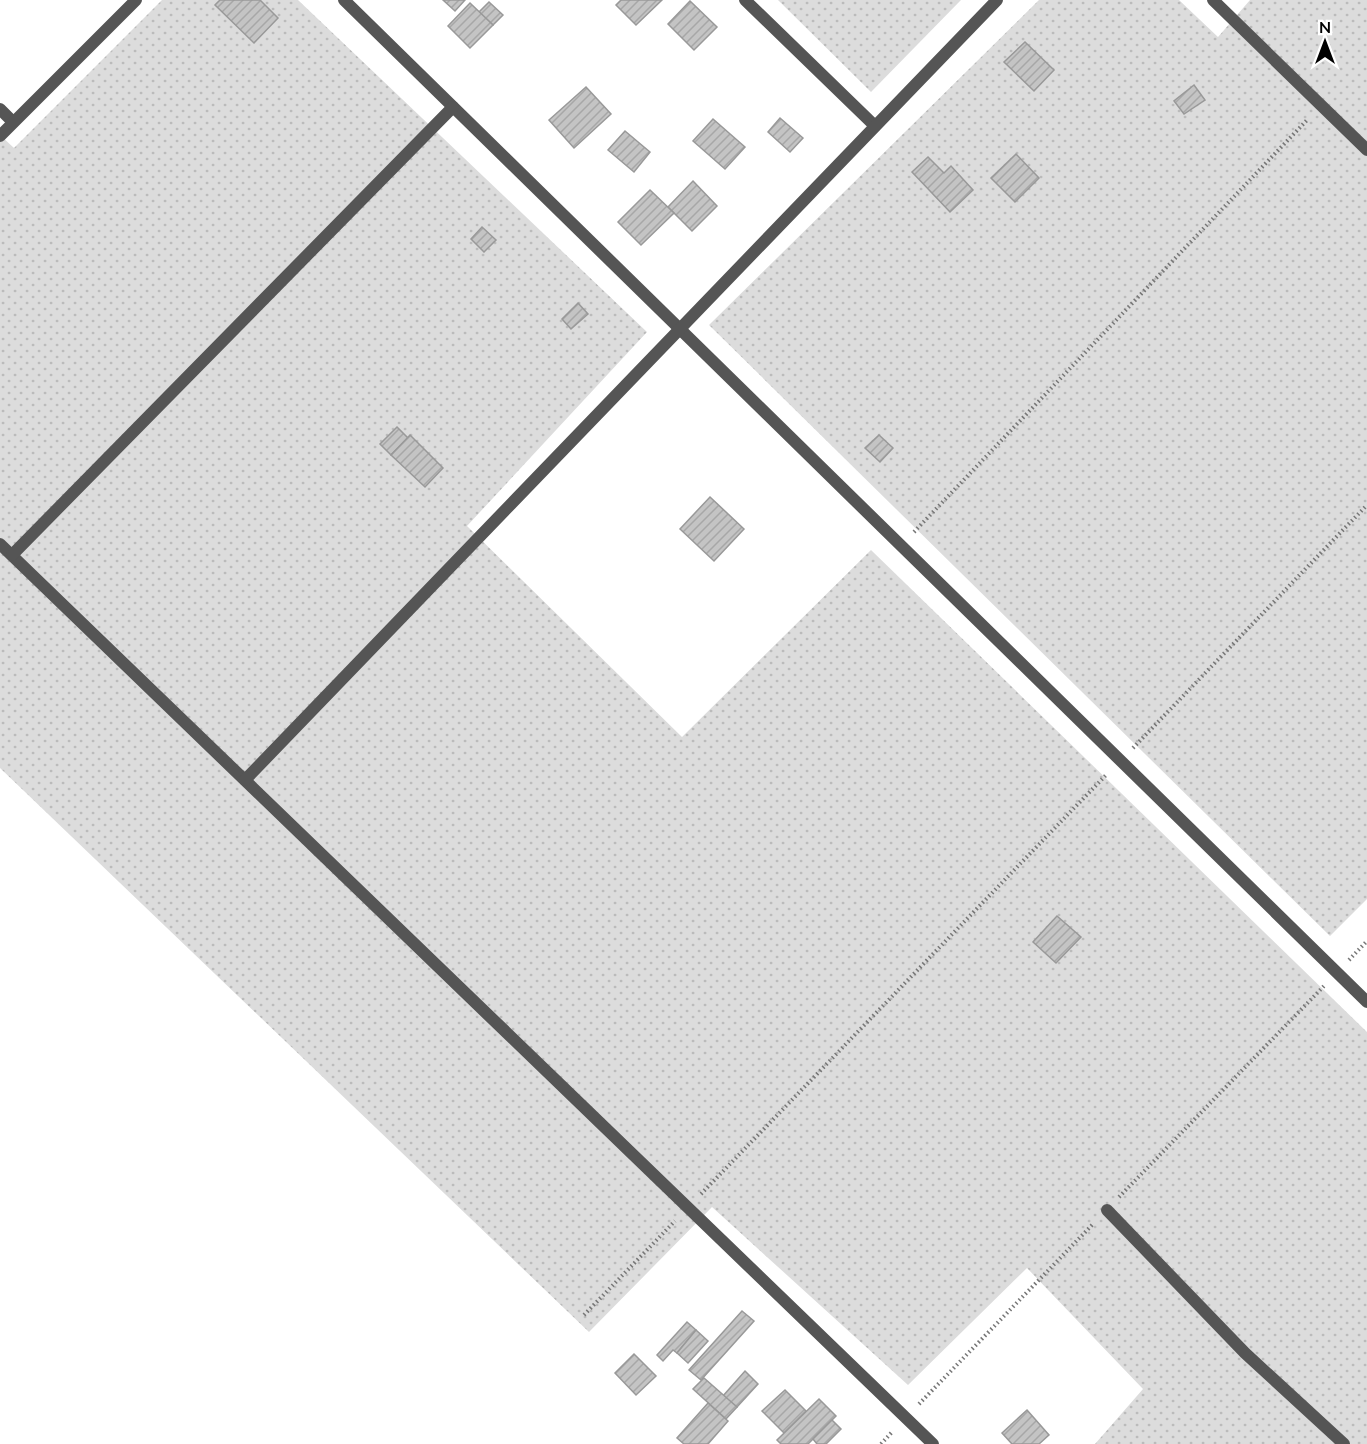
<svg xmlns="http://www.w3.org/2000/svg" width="1367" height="1444" font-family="Mulish,sans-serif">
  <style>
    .grass { fill: url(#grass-dots) }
    .building { fill: url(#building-hatch); stroke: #999; stroke-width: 1.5 }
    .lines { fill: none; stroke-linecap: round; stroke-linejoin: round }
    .path { stroke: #777; stroke-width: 4; stroke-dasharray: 1.5 3; stroke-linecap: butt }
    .service { stroke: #555; stroke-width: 12 }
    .minor { stroke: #555; stroke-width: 12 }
  </style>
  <defs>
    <pattern id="grass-dots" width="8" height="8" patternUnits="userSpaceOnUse" patternTransform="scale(1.5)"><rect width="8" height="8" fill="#dcdcdc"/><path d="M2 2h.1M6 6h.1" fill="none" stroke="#bbb" stroke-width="1.8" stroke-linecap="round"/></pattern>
    <pattern id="building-hatch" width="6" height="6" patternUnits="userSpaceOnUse" patternTransform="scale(1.5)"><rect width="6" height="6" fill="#c4c4c4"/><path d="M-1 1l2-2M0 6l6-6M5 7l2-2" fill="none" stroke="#a7a7a7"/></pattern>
  </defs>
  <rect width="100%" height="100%" fill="#fff"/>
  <g class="grass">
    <path d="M 162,0 L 298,0 L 647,332 L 467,526 L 682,737 L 871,550 L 1367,1032 L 1367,1444 L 1095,1444 L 1143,1389 L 1027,1268 L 908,1385 L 712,1207 L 589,1332 L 0,768 L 0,135 L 14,148 Z"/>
    <path d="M 778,0 L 961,0 L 871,92 Z"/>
    <path d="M 1039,0 L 1179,0 L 1218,37 L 1250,0 L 1367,0 L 1367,899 L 1330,936 L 709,325 Z"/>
  </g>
  <g class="building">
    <path d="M 220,0 L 260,0 L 278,18 L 254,43 L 215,5 Z"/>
    <path d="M 443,0 L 465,0 L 455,11 Z"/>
    <path d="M 621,0 L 662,0 L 636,25 L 616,5 Z"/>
    <path d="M 690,1 L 717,27 L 694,50 L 668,24 Z"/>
    <path d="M 489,2 L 503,15 L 493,25 L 479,12 Z"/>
    <path d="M 470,3 L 493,25 L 470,48 L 448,26 Z"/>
    <path d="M 1025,42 L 1054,70 L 1034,91 L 1004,62 Z"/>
    <path d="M 1194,85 L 1205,100 L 1184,114 L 1174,101 Z"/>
    <path d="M 586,87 L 611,114 L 574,148 L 549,120 Z"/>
    <path d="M 780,118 L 803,138 L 790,152 L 768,132 Z"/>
    <path d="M 713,119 L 745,147 L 725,169 L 693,141 Z"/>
    <path d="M 625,131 L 650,152 L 634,172 L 608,150 Z"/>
    <path d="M 1016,154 L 1039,178 L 1015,202 L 991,178 Z"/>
    <path d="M 928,157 L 944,173 L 951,166 L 973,190 L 950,212 L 912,172 Z"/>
    <path d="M 693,181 L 717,206 L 692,231 L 668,207 Z"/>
    <path d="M 650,190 L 674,213 L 641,245 L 618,222 Z"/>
    <path d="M 482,227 L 496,240 L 484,252 L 471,239 Z"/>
    <path d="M 578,303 L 588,314 L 571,329 L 562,319 Z"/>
    <path d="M 397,427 L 408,438 L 391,455 L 380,444 Z"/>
    <path d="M 410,435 L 443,468 L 425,487 L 391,455 Z"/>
    <path d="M 879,435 L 893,448 L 880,462 L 865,448 Z"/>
    <path d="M 710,497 L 744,529 L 714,561 L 680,529 Z"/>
    <path d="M 1057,916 L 1081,937 L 1056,963 L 1033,942 Z"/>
    <path d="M 742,1311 L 754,1321 L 701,1380 L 689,1370 Z"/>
    <path d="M 687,1322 L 696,1330 L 677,1353 L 673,1350 L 663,1361 L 657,1355 Z"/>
    <path d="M 696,1330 L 708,1341 L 688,1363 L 677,1353 Z"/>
    <path d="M 634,1354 L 656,1376 L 636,1395 L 615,1373 Z"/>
    <path d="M 745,1371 L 758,1384 L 737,1407 L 723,1396 Z"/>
    <path d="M 704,1378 L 737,1407 L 726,1419 L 693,1389 Z"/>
    <path d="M 785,1390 L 806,1411 L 784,1433 L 762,1411 Z"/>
    <path d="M 819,1399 L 836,1416 L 808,1444 L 781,1444 L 777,1440 Z"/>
    <path d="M 708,1403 L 728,1421 L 708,1444 L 684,1444 L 677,1438 Z"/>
    <path d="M 1027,1410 L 1049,1435 L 1039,1444 L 1012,1444 L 1002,1433 Z"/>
    <path d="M 832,1420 L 841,1429 L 826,1444 L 817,1444 L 813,1439 Z"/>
  </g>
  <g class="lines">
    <g class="path">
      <path d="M 914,532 L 1308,119"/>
      <path d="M 1133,748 L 1367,505"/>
      <path d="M 1349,960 L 1367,941"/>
      <path d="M 701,1194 L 1107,774"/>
      <path d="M 1119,1197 L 1325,985"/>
      <path d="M 584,1315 L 675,1221"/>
      <path d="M 919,1404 L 1093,1224"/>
      <path d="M 881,1444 L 893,1431"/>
    </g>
    <path class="service" d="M 1107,1210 L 1245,1353 L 1344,1444"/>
    <g class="minor">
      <path d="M 344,0 L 1367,1002"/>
      <path d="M 745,0 L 875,126"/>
      <path d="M 1213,0 L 1367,150"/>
      <path d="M 0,109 L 13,122"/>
      <path d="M 0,136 L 136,0"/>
      <path d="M 0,544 L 933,1444"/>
      <path d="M 12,555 L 453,107"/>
      <path d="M 245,780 L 997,0"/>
    </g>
  </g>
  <g transform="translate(1325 42)" stroke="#ffffff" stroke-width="4.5" paint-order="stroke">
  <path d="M0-4.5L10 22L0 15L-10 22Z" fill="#000000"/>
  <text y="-9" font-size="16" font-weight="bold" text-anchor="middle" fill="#000000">N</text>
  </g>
</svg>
